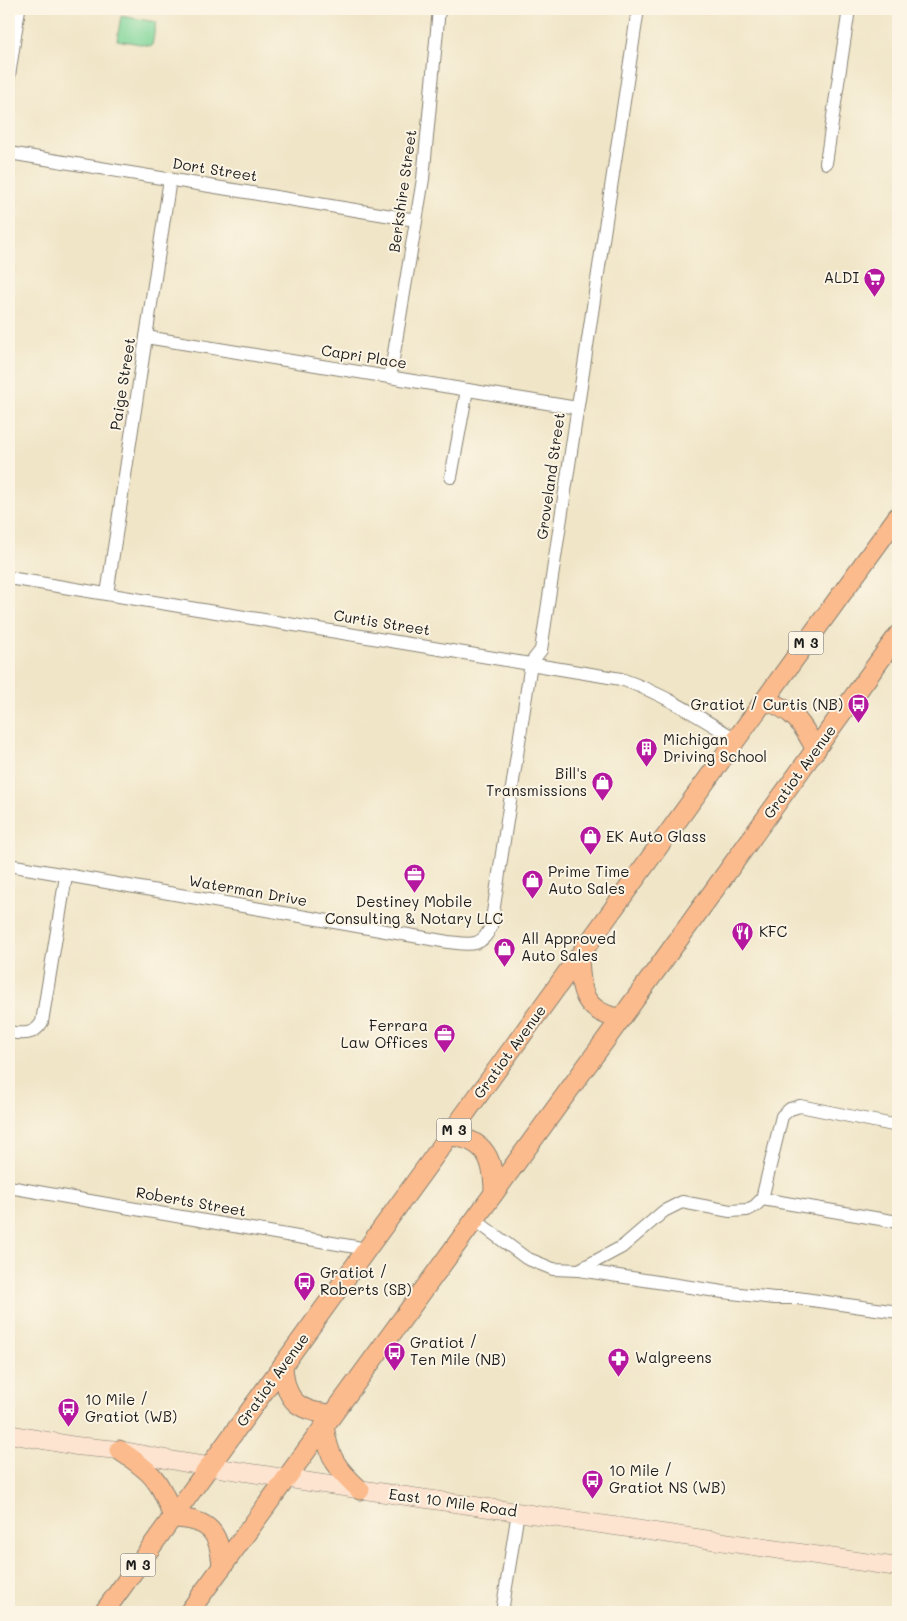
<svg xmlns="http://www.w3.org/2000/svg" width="907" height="1621" font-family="Mali,sans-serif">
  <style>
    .green { fill: #7ed69a; stroke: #4d795b }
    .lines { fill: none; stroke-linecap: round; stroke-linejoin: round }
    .street-casing { stroke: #868072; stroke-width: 14 }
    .secondary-casing { stroke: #868072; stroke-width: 19 }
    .primary-casing { stroke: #868072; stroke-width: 21 }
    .street { stroke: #fff; stroke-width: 12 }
    .secondary { stroke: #fde4d1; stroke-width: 18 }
    .primary { stroke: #fbbb8d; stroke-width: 19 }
    .labels { text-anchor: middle; stroke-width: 4; stroke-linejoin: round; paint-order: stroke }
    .shield { fill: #fcf5e5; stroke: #5f5d58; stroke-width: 1 }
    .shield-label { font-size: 14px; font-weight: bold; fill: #1c1c1c }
    .street-label { font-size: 15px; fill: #1c1c1c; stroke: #fcf5e5 }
    .poi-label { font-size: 15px; fill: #1c1c1c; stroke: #fcf5e5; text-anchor: start }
  </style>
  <rect width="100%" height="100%" fill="#fcf5e5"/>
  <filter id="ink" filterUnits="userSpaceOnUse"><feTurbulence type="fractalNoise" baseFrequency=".02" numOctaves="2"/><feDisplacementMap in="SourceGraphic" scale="10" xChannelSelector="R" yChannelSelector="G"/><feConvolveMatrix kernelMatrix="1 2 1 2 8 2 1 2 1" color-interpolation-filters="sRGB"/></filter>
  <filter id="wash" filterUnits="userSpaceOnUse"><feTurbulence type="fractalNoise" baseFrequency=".0096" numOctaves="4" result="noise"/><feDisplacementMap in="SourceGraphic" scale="20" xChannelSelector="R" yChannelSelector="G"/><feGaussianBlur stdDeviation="1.12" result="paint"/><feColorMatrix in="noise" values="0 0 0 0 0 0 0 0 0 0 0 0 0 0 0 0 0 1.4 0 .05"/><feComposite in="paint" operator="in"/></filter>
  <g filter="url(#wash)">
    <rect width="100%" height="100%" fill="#f0e5c7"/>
    <path class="green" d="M 121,16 L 156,22 L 152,46 L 117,40 Z"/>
  </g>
  <g filter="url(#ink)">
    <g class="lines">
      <defs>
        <g id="street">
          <path d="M 9,76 L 19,9"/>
          <path d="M 9,153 L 416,220"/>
          <path d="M 826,163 L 849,9"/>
          <path d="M 146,337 L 577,408"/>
          <path d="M 390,377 L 423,179 L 439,9"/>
          <path d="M 451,477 L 467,390"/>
          <path d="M 9,578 L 621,679 C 662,693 700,717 737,740"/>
          <path d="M 107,594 L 170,179"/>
          <path d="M 9,865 L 448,942 C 468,944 482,949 491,926 L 531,663 L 541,650 L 638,9"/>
          <path d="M 9,1032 C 22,1034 34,1036 42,1022 L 66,876"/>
          <path d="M 9,1187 L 367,1249"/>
          <path d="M 762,1199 L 898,1222"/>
          <path d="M 475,1220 L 526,1258 L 553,1269 L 579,1270 L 622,1247 L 664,1211 L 682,1202 L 730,1211 L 747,1210 L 755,1206 L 762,1199 L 782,1116 L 790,1109 L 800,1106 L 898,1126"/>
          <path d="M 579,1270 L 723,1292 L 774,1298 L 797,1298 L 898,1312"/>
          <path d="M 502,1612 L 518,1512"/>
        </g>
        <path id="secondary" d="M 9,1434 L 76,1446 L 119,1450 L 181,1462 L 316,1483 L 898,1567"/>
        <g id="primary">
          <path d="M 765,701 C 794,709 803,725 816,750"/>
          <path d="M 579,958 C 581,993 583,1011 621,1019"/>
          <path d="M 450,1136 C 486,1139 494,1160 494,1193"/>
          <path d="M 283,1366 C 285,1401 298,1412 333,1414"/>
          <path d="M 324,1426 C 329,1458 336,1468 360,1490"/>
          <path d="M 119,1450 C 152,1472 161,1480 173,1518"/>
          <path d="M 173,1518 C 209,1519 220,1532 222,1567"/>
          <path d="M 104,1612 L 898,516"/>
          <path d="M 189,1612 L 660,965 L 898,635"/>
        </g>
      </defs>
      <use href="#street" class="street-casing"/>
      <use href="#secondary" class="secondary-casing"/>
      <use href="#primary" class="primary-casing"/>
      <use href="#street" class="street"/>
      <use href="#secondary" class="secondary"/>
      <use href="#primary" class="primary"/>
    </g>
  </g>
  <defs>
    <symbol id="supermarket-pin" viewBox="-11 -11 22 30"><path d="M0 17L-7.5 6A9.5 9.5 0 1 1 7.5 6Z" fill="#b5179e" stroke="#fcf5e5"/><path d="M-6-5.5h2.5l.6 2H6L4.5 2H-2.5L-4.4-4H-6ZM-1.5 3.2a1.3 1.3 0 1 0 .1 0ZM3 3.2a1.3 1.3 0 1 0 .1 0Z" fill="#fff"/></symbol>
    <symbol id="bus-pin" viewBox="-11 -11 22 30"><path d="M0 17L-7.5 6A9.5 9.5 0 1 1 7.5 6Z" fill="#b5179e" stroke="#fcf5e5"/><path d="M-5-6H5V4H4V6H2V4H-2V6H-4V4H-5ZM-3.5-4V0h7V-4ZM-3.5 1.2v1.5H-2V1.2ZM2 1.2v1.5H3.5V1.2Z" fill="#fff"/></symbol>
    <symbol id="building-pin" viewBox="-11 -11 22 30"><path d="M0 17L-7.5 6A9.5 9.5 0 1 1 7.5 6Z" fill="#b5179e" stroke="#fcf5e5"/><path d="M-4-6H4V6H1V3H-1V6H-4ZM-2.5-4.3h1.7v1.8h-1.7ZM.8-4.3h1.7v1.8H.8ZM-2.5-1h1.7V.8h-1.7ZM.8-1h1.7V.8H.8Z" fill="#fff"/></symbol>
    <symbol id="shop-pin" viewBox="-11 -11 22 30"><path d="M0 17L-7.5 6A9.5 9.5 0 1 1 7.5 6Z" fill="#b5179e" stroke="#fcf5e5"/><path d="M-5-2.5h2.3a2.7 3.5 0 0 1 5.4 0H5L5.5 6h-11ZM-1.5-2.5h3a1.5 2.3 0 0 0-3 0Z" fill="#fff"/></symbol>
    <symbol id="office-pin" viewBox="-11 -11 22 30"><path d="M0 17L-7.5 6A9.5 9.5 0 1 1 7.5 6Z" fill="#b5179e" stroke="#fcf5e5"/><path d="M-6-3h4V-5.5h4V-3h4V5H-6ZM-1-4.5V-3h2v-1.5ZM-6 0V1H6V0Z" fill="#fff"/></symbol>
    <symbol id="restaurant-pin" viewBox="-11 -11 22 30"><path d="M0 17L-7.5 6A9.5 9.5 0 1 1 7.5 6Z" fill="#b5179e" stroke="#fcf5e5"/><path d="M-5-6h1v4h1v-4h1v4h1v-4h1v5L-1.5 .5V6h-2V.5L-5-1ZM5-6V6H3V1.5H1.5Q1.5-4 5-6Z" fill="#fff"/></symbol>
    <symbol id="pharmacy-pin" viewBox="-11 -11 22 30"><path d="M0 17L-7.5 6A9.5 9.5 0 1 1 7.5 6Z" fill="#b5179e" stroke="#fcf5e5"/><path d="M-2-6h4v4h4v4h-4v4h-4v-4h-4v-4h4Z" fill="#fff"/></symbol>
  </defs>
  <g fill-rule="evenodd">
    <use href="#supermarket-pin" x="862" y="266" width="25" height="34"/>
    <use href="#bus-pin" x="846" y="692" width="25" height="34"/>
    <use href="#building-pin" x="634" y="736" width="25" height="34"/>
    <use href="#shop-pin" x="590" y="770" width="25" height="34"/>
    <use href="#shop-pin" x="578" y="824" width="25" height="34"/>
    <use href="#office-pin" x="402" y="862" width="25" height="34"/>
    <use href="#shop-pin" x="520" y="868" width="25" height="34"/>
    <use href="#restaurant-pin" x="730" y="920" width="25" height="34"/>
    <use href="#shop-pin" x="492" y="936" width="25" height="34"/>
    <use href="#office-pin" x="432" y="1022" width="25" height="34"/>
    <use href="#bus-pin" x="292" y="1270" width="25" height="34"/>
    <use href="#bus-pin" x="382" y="1340" width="25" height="34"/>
    <use href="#pharmacy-pin" x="606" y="1346" width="25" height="34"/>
    <use href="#bus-pin" x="56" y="1396" width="25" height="34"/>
    <use href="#bus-pin" x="580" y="1468" width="25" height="34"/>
  </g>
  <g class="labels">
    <g class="shield">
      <rect x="788.5" y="631.5" width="35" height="23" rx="4"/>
      <rect x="436.5" y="1118.5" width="35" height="23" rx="4"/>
      <rect x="120.5" y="1553.5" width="35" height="23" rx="4"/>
    </g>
    <g class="shield-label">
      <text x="806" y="648">M 3</text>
      <text x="454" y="1135">M 3</text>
      <text x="138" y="1570">M 3</text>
    </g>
    <g class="street-label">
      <text transform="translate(215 170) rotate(9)" y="5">Dort Street</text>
      <text transform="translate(403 191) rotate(-82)" y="5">Berkshire Street</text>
      <text transform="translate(364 357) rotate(9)" y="5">Capri Place</text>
      <text transform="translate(123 384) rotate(-81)" y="5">Paige Street</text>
      <text transform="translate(551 476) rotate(-82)" y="5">Groveland Street</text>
      <text transform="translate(382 623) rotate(9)" y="5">Curtis Street</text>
      <text transform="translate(800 772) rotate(-54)" y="5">Gratiot Avenue</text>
      <text transform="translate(248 891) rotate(10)" y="5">Waterman Drive</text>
      <text transform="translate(510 1052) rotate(-54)" y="5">Gratiot Avenue</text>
      <text transform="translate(191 1202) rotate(10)" y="5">Roberts Street</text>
      <text transform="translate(273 1380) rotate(-54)" y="5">Gratiot Avenue</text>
      <text transform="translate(453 1503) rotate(8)" y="5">East 10 Mile Road</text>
    </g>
    <g class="poi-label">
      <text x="859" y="283" text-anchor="end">ALDI</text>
      <text x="843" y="710" text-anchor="end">Gratiot / Curtis (NB)</text>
      <text x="663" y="745">Michigan<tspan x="663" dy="17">Driving School</tspan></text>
      <text x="587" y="779" text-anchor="end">Bill's<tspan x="587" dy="17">Transmissions</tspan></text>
      <text x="606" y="842">EK Auto Glass</text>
      <text x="548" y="877">Prime Time<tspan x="548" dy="17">Auto Sales</tspan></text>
      <text x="414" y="907" text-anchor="middle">Destiney Mobile<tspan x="414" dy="17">Consulting &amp; Notary LLC</tspan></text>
      <text x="759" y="937">KFC</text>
      <text x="521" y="944">All Approved<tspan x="521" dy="17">Auto Sales</tspan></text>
      <text x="428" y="1031" text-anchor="end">Ferrara<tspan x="428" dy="17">Law Offices</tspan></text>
      <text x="320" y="1278">Gratiot /<tspan x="320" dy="17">Roberts (SB)</tspan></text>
      <text x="410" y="1348">Gratiot /<tspan x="410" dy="17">Ten Mile (NB)</tspan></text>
      <text x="635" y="1363">Walgreens</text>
      <text x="85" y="1405">10 Mile /<tspan x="85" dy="17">Gratiot (WB)</tspan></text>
      <text x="609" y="1476">10 Mile /<tspan x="609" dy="17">Gratiot NS (WB)</tspan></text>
    </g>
  </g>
  <rect width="907" height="1621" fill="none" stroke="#fcf5e5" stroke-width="30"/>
</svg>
